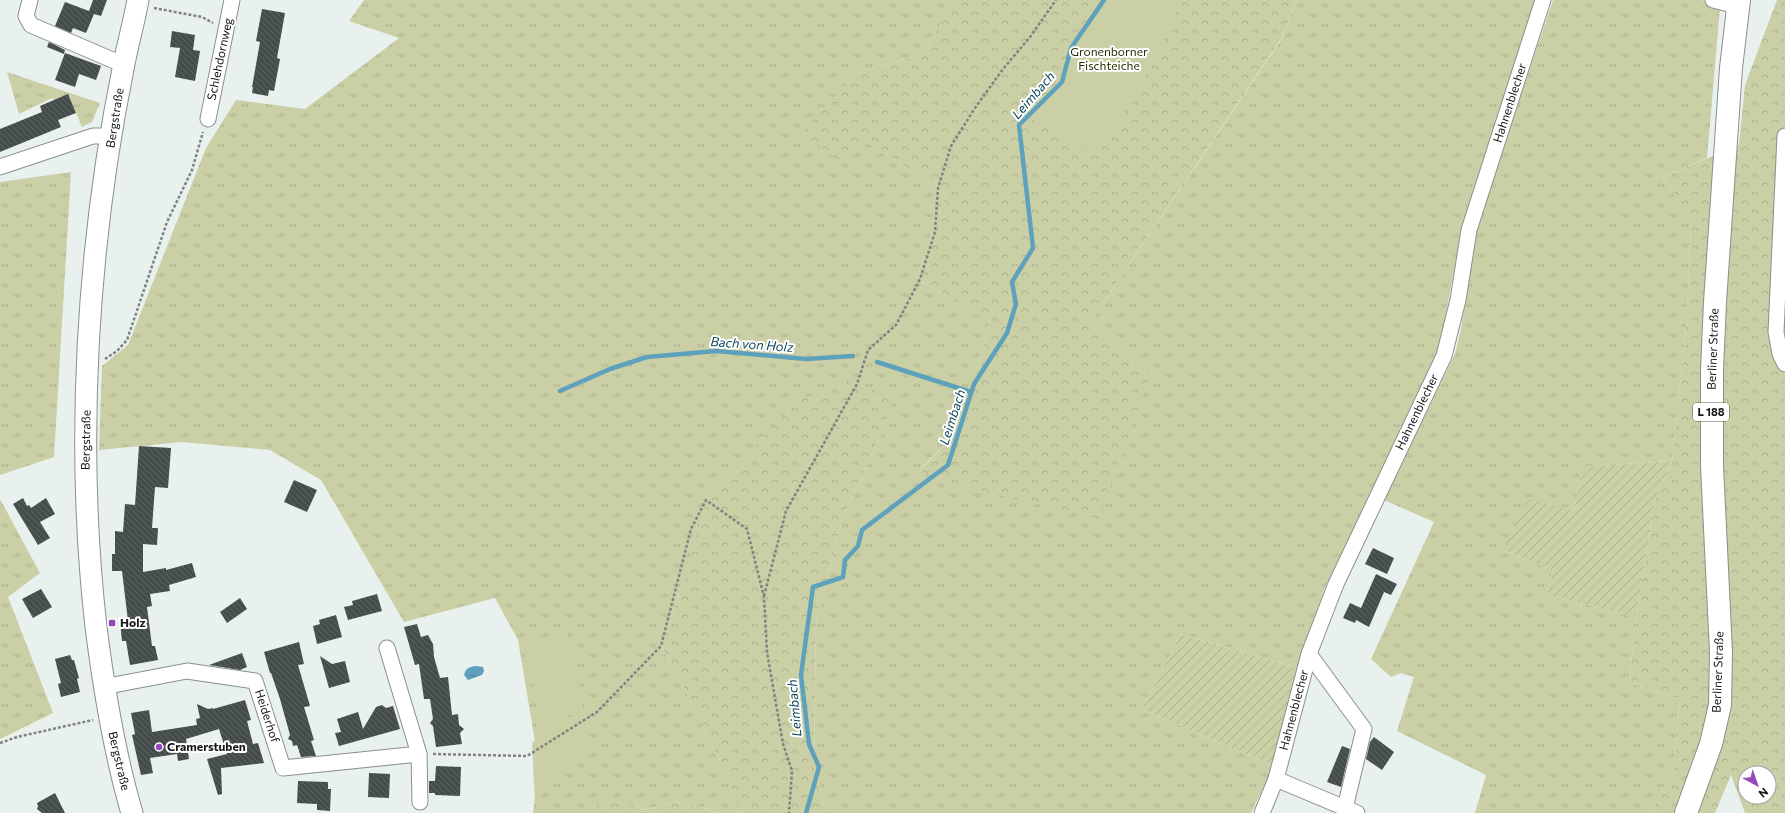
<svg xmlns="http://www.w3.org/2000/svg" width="1785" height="813" font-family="Commissioner,sans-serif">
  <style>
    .grass { fill: url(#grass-tufts) }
    .forest { fill: url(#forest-crowns); fill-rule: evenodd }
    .park { fill: #cacfa5 }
    .garden { fill: url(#garden-furrows) }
    .water { fill: url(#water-ripples) }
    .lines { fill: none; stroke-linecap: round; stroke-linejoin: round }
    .stream { stroke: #5ea1bd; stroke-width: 4.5 }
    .building { fill: url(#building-back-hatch) }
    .street-casing { stroke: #89908d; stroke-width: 17 }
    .secondary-casing { stroke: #89908d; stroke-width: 23 }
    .primary-casing { stroke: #89908d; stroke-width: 24 }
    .path { stroke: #7f8482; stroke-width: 2.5; stroke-dasharray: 3 2; stroke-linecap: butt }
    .street { stroke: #fff; stroke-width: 15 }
    .secondary { stroke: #fff; stroke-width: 21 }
    .primary { stroke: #fff; stroke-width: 22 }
    .poi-dot { fill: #9549ba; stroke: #fff; stroke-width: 1.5 }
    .labels { text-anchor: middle; stroke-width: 4; stroke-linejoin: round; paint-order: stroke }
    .shield { fill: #fff; stroke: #5c5d5d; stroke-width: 1 }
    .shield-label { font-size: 11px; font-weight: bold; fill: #161817 }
    .park-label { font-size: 12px; fill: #2a2c00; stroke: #fff }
    .street-label { font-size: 12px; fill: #161817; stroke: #fff }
    .poi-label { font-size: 12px; font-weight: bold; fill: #161817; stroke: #fff; text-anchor: start }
    .water-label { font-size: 13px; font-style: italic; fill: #0c465a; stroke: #fff }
  </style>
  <defs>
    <pattern id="grass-tufts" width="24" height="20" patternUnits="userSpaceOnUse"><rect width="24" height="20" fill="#cacfa5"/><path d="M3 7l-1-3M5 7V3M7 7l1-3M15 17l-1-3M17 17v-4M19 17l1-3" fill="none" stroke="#adb18d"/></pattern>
    <pattern id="forest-crowns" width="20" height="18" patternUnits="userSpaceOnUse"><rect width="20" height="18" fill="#cacfa5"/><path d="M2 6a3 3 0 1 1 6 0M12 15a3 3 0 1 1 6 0" fill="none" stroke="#adb18d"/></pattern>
    <pattern id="garden-furrows" width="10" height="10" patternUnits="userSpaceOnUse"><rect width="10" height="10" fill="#cacfa5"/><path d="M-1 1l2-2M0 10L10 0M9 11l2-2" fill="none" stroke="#adb18d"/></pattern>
    <pattern id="water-ripples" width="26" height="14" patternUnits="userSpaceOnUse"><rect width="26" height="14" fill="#5ea1bd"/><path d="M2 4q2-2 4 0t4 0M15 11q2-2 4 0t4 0" fill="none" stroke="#4d8299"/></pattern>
    <pattern id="building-back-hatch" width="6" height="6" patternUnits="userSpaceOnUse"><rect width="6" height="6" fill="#454c4c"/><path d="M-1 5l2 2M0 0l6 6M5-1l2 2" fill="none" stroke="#5c6262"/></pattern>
  </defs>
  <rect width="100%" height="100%" fill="#e9f1ee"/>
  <g class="grass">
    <path d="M 364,0 L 956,0 L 922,54 L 855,74 L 867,142 L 946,194 L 916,278 L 990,321 L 971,392 L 954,436 L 920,469 L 1149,377 L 1089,324 L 1281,40 L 1297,0 L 1535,0 L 1462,229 L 1438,355 L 1324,590 L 1298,668 L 1180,634 L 1142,709 L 1274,766 L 1251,813 L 826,813 L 814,767 L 816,623 L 842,519 L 884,428 L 686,575 L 661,646 L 676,672 L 726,773 L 739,813 L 720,813 L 681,801 L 645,810 L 606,797 L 589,813 L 533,813 L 539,765 L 518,640 L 495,598 L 404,622 L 321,480 L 270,450 L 182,442 L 99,450 L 102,366 L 128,345 L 206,148 L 236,100 L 305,109 L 399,38 L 349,21 Z"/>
    <path d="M 1553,0 L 1702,0 L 1720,8 L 1707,158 L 1663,177 L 1691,221 L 1687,319 L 1672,461 L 1582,467 L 1574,512 L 1503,550 L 1553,570 L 1547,595 L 1636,617 L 1629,682 L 1680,699 L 1674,768 L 1650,813 L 1475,813 L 1486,775 L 1397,731 L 1414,677 L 1401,673 L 1391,677 L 1371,659 L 1434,522 L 1384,500 L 1455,354 L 1461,329 L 1476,227 Z"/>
    <path d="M 7,72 L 100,103 L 92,122 L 82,127 L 69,96 L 56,102 L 52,98 L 19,114 Z"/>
    <path d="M 71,172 L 54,457 L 0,475 L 0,182 Z"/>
    <path d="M 0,499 L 40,573 L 8,597 L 53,713 L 0,739 Z"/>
  </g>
  <g class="forest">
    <path d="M 956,0 L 1297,0 L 1281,39 L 1089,324 L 1149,377 L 1099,519 L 938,480 L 920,470 L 954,436 L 971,392 L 990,321 L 916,278 L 946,194 L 867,142 L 838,160 L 802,133 L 855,74 L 922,54 Z"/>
    <path d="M 1777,0 L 1785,0 L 1785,813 L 1745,813 L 1731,775 L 1715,813 L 1650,813 L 1674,768 L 1680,699 L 1629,682 L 1636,617 L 1655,500 L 1672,461 L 1687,319 L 1691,221 L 1663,177 L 1739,145 L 1745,85 ZM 1745,773 L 1769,773 L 1769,797 L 1745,797 Z"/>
    <path d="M 851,380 L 893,399 L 884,428 L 842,519 L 816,623 L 814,767 L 826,813 L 739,813 L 726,773 L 676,672 L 661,646 L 686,575 L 706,500 L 797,401 Z"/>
    <path d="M 606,796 L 645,810 L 681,801 L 720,813 L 589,813 Z"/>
  </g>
  <g class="park">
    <path d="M 1104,0 L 1180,0 L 1164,42 L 1132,100 L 1113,133 L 1093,154 L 1026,116 L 1058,83 L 1074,38 Z"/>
    <path d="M 568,635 L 584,710 L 542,726 L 525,645 Z"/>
    <path d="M 583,713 L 586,744 L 535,802 L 532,743 L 558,721 Z"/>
  </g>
  <g class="garden">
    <path d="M 1672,461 L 1655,500 L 1636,617 L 1547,595 L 1553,570 L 1503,550 L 1528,498 L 1574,512 L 1582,467 Z"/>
    <path d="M 1180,634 L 1298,668 L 1274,766 L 1142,709 Z"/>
  </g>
  <path class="water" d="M 476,666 L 483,667 L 484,671 L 482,675 L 468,680 L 464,675 C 466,668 469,667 476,666 Z"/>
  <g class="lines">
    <g class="stream">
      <path d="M 877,362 L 971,392"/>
      <path d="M 560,391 L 610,369 L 647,357 L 716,351 L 806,359 L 853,356"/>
      <path d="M 806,813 L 819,767 L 809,744 L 801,675 L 813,587 L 843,577 L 845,560 L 858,546 L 862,530 L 948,465 L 974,384 L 1007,333 L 1016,304 L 1012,282 L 1033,248 L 1019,125 L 1062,82 L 1071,48 L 1104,0"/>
    </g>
  </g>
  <g class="building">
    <path d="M 93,0 L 107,0 L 101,16 L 94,14 L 86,33 L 73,28 L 71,33 L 55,26 L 65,2 L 89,11 Z"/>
    <path d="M 262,9 L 285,13 L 277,58 L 280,59 L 274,91 L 269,90 L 268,96 L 252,93 L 253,87 L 252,87 L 260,42 L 256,41 Z"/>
    <path d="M 172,31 L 195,35 L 193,50 L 200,51 L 195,81 L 175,77 L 180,48 L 170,47 Z"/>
    <path d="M 49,42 L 65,50 L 64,54 L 47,47 Z"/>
    <path d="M 65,53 L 101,66 L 96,80 L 79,74 L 75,87 L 55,80 Z"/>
    <path d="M 68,94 L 76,113 L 58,120 L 61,127 L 0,152 L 0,129 L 42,112 L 40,106 Z"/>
    <path d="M 139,446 L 171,448 L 168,488 L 155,487 L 152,528 L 158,528 L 157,545 L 143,544 L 143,572 L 166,568 L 166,570 L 192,563 L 196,577 L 169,585 L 170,591 L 150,594 L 152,606 L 147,607 L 152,646 L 155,646 L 158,660 L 130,665 L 126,641 L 122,641 L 120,622 L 128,621 L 122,571 L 112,571 L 112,554 L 115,554 L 115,531 L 123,532 L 125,504 L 135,505 Z"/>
    <path d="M 294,480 L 317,490 L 307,512 L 284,502 Z"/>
    <path d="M 23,498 L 27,506 L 29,505 L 31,508 L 46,498 L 55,514 L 40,522 L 50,538 L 38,545 L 13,504 Z"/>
    <path d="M 1373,548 L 1394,558 L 1387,574 L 1365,564 Z"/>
    <path d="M 1376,574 L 1397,584 L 1391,595 L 1384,592 L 1369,627 L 1356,620 L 1355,623 L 1343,618 L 1350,603 L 1361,608 Z"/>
    <path d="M 41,589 L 52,607 L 33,618 L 22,599 Z"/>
    <path d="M 377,594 L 382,611 L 348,620 L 344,607 L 353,605 L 352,601 Z"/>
    <path d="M 240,598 L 247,609 L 227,623 L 220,612 Z"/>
    <path d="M 336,615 L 342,637 L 317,644 L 313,626 L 320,624 L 319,620 Z"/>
    <path d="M 417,624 L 421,637 L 428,635 L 433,644 L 434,657 L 440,678 L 448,677 L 452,715 L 458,714 L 459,725 L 464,729 L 460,733 L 462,744 L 436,747 L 433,726 L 430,723 L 433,719 L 430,699 L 424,699 L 419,664 L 415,665 L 404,627 Z"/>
    <path d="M 299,642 L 304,664 L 298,665 L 310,706 L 304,707 L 314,740 L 311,741 L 316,756 L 301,757 L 297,745 L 293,746 L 292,741 L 288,739 L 290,735 L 280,699 L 271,673 L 270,673 L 264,652 Z"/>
    <path d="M 242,653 L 247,667 L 240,670 L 209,665 Z"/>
    <path d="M 70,655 L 72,660 L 74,660 L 79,678 L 77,679 L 80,692 L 61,697 L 58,684 L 61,683 L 55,659 Z"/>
    <path d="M 320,656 L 332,664 L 345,661 L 350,682 L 329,688 Z"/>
    <path d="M 245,700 L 251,720 L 247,721 L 253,744 L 258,743 L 264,763 L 221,768 L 222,794 L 218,795 L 207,759 L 227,754 L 219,729 L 186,739 L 189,759 L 178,761 L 177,754 L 150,758 L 153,773 L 141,775 L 132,735 L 135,734 L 131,713 L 149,710 L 152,732 L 197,725 L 196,719 L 200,718 L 197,704 L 208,709 L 213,708 L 213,709 Z"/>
    <path d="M 382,705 L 386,708 L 393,706 L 400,729 L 339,746 L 335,733 L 341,732 L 337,719 L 358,712 L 363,729 L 376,707 Z"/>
    <path d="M 1374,737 L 1394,752 L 1382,770 L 1366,759 L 1370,742 Z"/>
    <path d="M 1342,746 L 1350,749 L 1341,787 L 1327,782 Z"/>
    <path d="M 436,766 L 461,767 L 460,796 L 435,795 L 435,793 L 429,793 L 429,781 L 435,781 Z"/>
    <path d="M 369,773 L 390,774 L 389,798 L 368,797 Z"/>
    <path d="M 298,781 L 328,782 L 328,789 L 331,789 L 330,811 L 317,810 L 317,804 L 297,803 Z"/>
    <path d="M 55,793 L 65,813 L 42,813 L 37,809 L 38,806 L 37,803 Z"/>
  </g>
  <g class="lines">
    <defs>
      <g id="street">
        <path d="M 30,0 L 26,16 L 31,25 L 124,65"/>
        <path d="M 1713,0 L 1737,6"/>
        <path d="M 208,119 L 232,0"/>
        <path d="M 1785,136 L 1776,332 L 1780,354 L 1785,364"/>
        <path d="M 0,167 L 93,136 L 112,136"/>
        <path d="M 387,648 L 419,754 L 420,802"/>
        <path d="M 1309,654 L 1364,729 L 1345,808"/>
        <path d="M 103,687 L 187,671 L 255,681 L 283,768 L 419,754"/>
        <path d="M 1276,779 L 1357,813"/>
        <path d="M 1262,813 L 1276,779 L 1309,654 L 1336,584 L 1444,356 L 1458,300 L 1469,230 L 1543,0"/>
      </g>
      <path id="secondary" d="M 132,813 C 114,752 104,690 96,627 C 75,443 87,245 124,64 C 128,43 134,22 138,0"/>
      <path id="primary" d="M 1686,813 L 1711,744 L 1720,705 L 1721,652 L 1712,466 L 1712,370 L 1715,302 L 1731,68 L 1739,0"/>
    </defs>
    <use href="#street" class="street-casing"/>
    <use href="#secondary" class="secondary-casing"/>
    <use href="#primary" class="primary-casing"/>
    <g class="path">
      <path d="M 154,8 L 202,17 L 213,23"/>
      <path d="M 105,359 L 117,351 L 127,340 L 167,222 L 192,170 L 203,132"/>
      <path d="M 764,596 L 786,511 L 857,384 L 868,350 L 896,325 L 920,279 L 935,232 L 938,188 L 951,146 L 975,108 L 1003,69 L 1030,37 L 1056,0"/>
      <path d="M 0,743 L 17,737 L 93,720"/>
      <path d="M 433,754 L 527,756 L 597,712 L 661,646 L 691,529 L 706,500 L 747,529 L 764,597 L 767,652 L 783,744 L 792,771 L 789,813"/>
    </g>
    <use href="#street" class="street"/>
    <use href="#secondary" class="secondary"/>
    <use href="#primary" class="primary"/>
  </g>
  <g class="poi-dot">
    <rect x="108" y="619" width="8" height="8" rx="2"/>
    <circle cx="159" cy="747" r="4"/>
  </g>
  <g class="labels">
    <rect class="shield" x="1693" y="403" width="36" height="18" rx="3"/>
    <g class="shield-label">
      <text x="1711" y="416">L 188</text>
    </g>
    <g class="park-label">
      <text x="1109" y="56">Gronenborner<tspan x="1109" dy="14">Fischteiche</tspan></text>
    </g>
    <g class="street-label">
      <text transform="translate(220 59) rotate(-78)" y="4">Schlehdornweg</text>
      <text transform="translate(1510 103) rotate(-72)" y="4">Hahnenblecher</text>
      <text transform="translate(115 118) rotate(-81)" y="4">Bergstraße</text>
      <text transform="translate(1713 349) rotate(-88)" y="4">Berliner Straße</text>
      <text transform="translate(1417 412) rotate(-64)" y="4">Hahnenblecher</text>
      <text transform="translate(86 440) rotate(-89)" y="4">Bergstraße</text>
      <text transform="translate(1718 672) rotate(-88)" y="4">Berliner Straße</text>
      <text transform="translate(1294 710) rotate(-75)" y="4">Hahnenblecher</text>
      <text transform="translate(267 716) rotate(72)" y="4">Heiderhof</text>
      <text transform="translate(119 761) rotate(77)" y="4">Bergstraße</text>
    </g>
    <g class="poi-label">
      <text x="120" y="627">Holz</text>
      <text x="167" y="751">Cramerstuben</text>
    </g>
    <g class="water-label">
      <text transform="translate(1033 95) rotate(-49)" y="5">Leimbach</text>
      <text transform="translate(752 344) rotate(4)" y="5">Bach von Holz</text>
      <text transform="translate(952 417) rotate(-72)" y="5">Leimbach</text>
      <text transform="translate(794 708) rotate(-95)" y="5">Leimbach</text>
    </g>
  </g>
  <g transform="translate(1757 785) rotate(140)"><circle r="19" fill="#ffffff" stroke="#a2a3a2"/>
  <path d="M0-3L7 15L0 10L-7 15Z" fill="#9549ba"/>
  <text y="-6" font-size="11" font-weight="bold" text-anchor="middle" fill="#161817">N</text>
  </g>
</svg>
